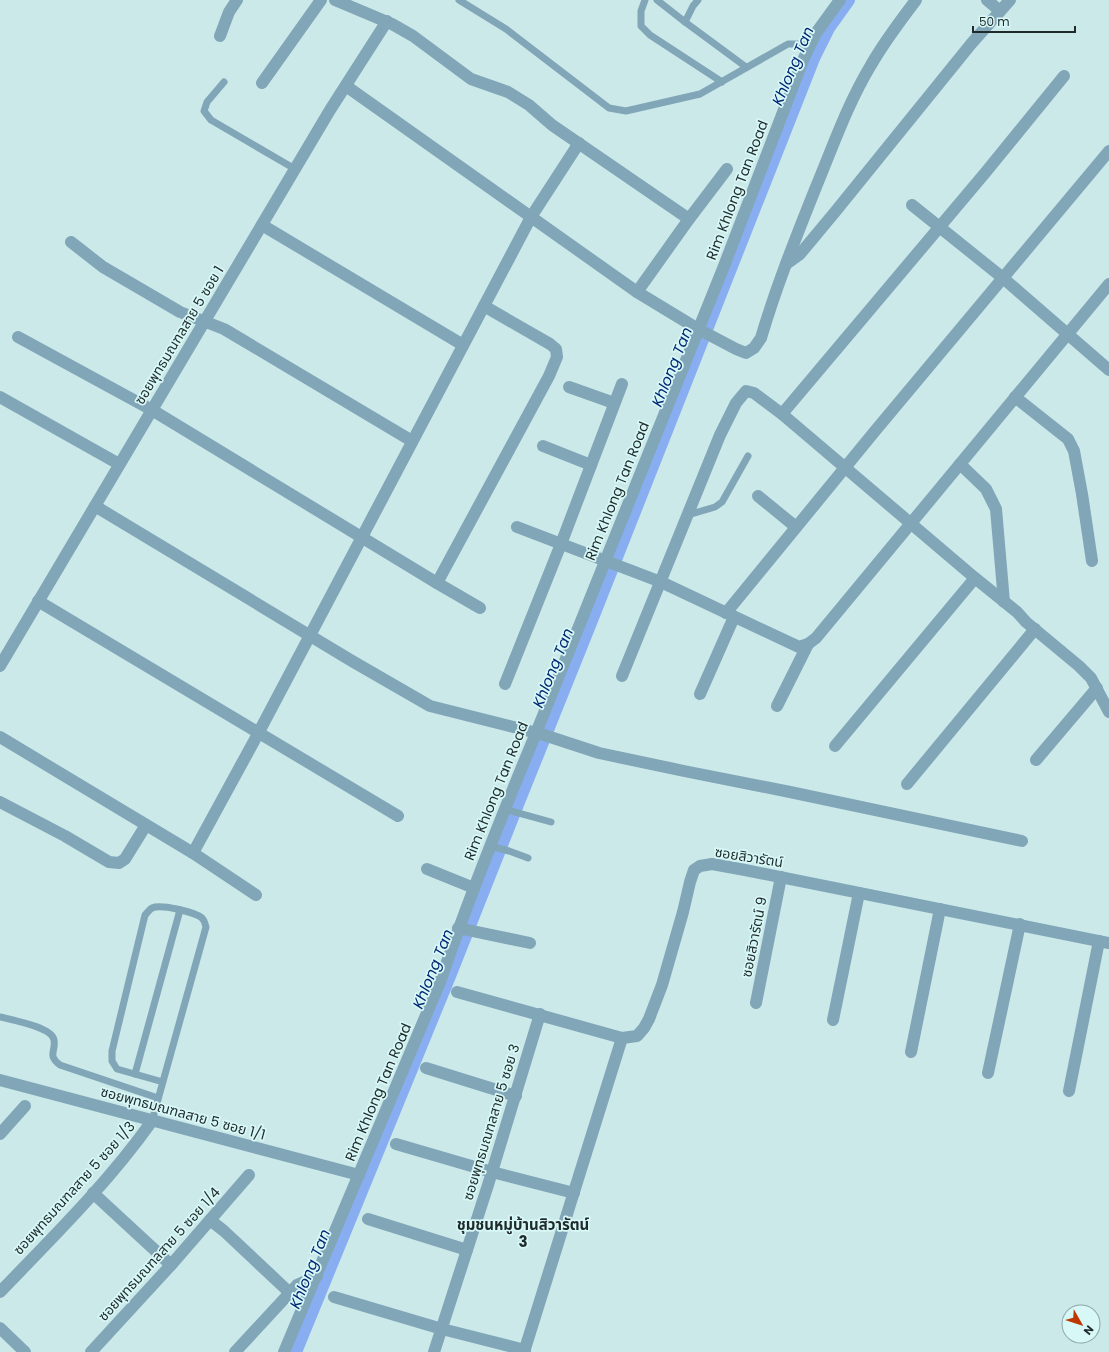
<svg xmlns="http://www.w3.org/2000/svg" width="1109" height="1352" font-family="Poppins,'Noto Sans Thai',sans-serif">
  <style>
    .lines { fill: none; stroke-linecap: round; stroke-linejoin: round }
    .canal { stroke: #88aef1; stroke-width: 14 }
    .lane { stroke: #81a6b8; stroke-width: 7 }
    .street { stroke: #81a6b8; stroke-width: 12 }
    .labels { text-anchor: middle; stroke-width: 3.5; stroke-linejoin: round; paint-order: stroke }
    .street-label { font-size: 14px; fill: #1f2b2b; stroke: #d8f7f7 }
    .water-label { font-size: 15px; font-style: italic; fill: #002772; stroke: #d8f7f7 }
    .neighbourhood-label { font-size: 15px; font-weight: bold; fill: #1f2b2b; stroke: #d8f7f7 }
  </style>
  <rect width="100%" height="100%" fill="#cbe9e9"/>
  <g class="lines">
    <path class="canal" d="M 295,1352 L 449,976 L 518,802 L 588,628 L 814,56 L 828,28 L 848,0"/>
    <g class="lane">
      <path d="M 459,0 L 506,29 L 609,108 L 626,111 L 700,94 L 788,44 L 801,44 L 809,47"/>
      <path d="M 645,0 L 641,11 L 641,26 L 650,35 L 722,82"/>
      <path d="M 657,0 L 685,22 L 746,67"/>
      <path d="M 685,22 L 693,6 L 698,0"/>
      <path d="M 224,82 L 207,102 L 204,111 L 211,120 L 295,169"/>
      <path d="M 688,515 L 715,507 L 722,502 L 748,456"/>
      <path d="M 504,809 L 551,822"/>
      <path d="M 490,846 L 509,851 L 528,858"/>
      <path d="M 0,1017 C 12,1020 52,1027 54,1040 C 56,1052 47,1055 60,1065 L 158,1098"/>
      <path d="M 135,1074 L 180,910"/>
      <path d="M 152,1121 L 206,927 C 205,924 205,921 202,918 C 195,912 161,904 152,908 C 149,910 147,913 145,915 L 112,1051 L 112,1061 L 117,1069 L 163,1082"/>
    </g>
    <g class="street">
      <path d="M 335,0 L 392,24 L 413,36 L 471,79 L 508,92 L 529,105 L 552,125 L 689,219 L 727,169"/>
      <path d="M 987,0 L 1000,11"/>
      <path d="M 220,36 L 229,12 L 237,0"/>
      <path d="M 262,83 L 321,0"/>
      <path d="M 346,86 L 637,292 L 698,329 L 736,349 L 746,353 L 754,348 L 761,338 C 776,287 796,237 816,187 C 833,146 848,103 871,65 C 884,42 900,21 916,0"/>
      <path d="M 912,205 L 1003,278 L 1109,370"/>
      <path d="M 262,225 L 463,345"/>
      <path d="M 71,242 L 103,267 L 139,288 L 180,312 L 224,329 L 412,441"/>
      <path d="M 786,264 L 800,254 L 835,212 L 971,44 L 1010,0"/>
      <path d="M 637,292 L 689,219"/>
      <path d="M 18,337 L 152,410 L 437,583 L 480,608"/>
      <path d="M 569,387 L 614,403"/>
      <path d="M 0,397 L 119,464"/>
      <path d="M 1015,397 L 1068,439 L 1074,451 L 1082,494 L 1092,561"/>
      <path d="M 782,414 L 985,173 L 1064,76"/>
      <path d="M 543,446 L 591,465"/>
      <path d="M 960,464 L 986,489 L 996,509 L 1004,602"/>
      <path d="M 758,496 L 796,527"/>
      <path d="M 95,506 L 352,661 L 430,706 L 541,734 L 599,753 L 684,771 L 790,792 L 1022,841"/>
      <path d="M 517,527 L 661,582 L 799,647 L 808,644 L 816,638 L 1109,284"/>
      <path d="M 437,583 L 549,376 L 557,357 L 556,349 L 550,344 L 484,306"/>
      <path d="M 38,601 L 398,816"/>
      <path d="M 726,613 L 875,431 L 1109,151"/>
      <path d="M 0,666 L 330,110 L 387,21"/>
      <path d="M 622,676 L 720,435 L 736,403 L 746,391 L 754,393 L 782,414 L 975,578 L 1017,612 L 1026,622 L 1079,666 L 1091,678 L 1109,712"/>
      <path d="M 505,684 L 561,544 L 622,384"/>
      <path d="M 700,694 L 734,617"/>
      <path d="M 777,706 L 808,644"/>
      <path d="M 0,737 L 193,853 L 256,895"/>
      <path d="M 835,746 L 975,578"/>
      <path d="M 1036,760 L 1097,688"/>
      <path d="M 907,784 L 1035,629"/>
      <path d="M 0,802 L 65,836 L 109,862 L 119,863 L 125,859 L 146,825"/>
      <path d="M 193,853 L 259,732 L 531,217 L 579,143"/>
      <path d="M 427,869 L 474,888"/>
      <path d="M 458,928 L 530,943"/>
      <path d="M 457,992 L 622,1038 L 637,1036 L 644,1028 L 649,1019 L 662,985 L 683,912 L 690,882 L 694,870 L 700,866 L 712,864 L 745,870 L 1109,943"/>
      <path d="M 756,1003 L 781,877"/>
      <path d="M 833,1020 L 859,893"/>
      <path d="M 911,1052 L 940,909"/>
      <path d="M 426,1068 L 516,1096"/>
      <path d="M 988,1073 L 1020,924"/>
      <path d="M 0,1080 L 359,1175"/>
      <path d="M 1069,1091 L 1099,941"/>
      <path d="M 0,1134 L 25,1106"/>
      <path d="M 396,1144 L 492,1172 L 574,1193"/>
      <path d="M 93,1193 L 171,1265"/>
      <path d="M 368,1219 L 467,1250"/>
      <path d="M 210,1220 L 224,1231 L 290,1293"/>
      <path d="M 0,1292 C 53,1237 108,1183 152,1121"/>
      <path d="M 334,1297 L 442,1329 L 525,1350"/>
      <path d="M 0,1328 L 25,1352"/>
      <path d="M 91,1352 L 171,1265 L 249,1175"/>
      <path d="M 235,1352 L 297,1285 L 317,1276"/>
      <path d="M 284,1352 L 440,982 C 469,897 502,815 536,733 L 724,266 L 803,60 L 816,33 L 840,0"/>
      <path d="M 434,1352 L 488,1185 L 540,1014"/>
      <path d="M 524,1352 L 622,1038"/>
    </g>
  </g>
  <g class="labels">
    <g class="street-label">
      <text transform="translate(737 190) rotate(-69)" y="5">Rim Khlong Tan Road</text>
      <text transform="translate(179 335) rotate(-59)" y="5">ซอยพุทธมณฑลสาย 5 ซอย 1</text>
      <text transform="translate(617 491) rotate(-68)" y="5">Rim Khlong Tan Road</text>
      <text transform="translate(496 791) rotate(-68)" y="5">Rim Khlong Tan Road</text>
      <text transform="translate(749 857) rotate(9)" y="5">ซอยสิวารัตน์</text>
      <text transform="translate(754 937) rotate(-79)" y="5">ซอยสิวารัตน์ 9</text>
      <text transform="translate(378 1092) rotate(-67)" y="5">Rim Khlong Tan Road</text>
      <text transform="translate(183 1113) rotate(15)" y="5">ซอยพุทธมณฑลสาย 5 ซอย 1/1</text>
      <text transform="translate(491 1122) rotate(-73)" y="5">ซอยพุทธมณฑลสาย 5 ซอย 3</text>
      <text transform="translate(74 1188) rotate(-48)" y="5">ซอยพุทธมณฑลสาย 5 ซอย 1/3</text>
      <text transform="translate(159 1254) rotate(-48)" y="5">ซอยพุทธมณฑลสาย 5 ซอย 1/4</text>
    </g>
    <g class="water-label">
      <text transform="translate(793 66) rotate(-67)" y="5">Khlong Tan</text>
      <text transform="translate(672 367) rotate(-68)" y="5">Khlong Tan</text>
      <text transform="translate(553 668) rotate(-68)" y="5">Khlong Tan</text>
      <text transform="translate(433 969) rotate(-68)" y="5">Khlong Tan</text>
      <text transform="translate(310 1269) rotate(-68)" y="5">Khlong Tan</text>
    </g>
    <g class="neighbourhood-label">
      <text x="523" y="1230">ชุมชนหมู่บ้านสิวารัตน์<tspan x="523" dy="17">3</tspan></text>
    </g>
  </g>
  <g transform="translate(1081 1324) rotate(129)"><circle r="19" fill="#d8f7f7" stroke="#8ea5a5"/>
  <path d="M0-3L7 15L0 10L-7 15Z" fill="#bf3700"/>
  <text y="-6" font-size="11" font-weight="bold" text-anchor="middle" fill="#1f2b2b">N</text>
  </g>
  <path d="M973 26v6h102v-6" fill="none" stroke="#1f2b2b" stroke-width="2"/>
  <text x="979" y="26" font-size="12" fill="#1f2b2b" stroke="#d8f7f7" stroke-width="3" paint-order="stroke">50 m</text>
</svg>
